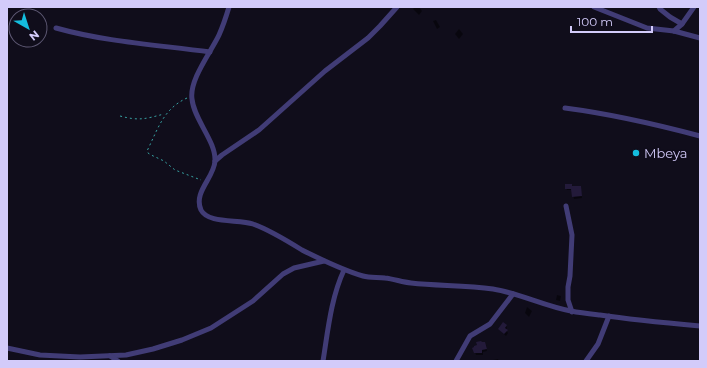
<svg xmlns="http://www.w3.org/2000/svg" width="707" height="368" font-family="Montserrat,sans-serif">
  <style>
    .shadow { fill: #0007 }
    .building { fill: #231a3a }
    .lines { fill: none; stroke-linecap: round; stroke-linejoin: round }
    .path { stroke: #37a2a3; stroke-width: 1; stroke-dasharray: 2 3; stroke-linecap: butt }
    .street { stroke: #413c76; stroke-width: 5 }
    .poi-dot { fill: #14bdde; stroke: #100d1b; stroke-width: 1.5 }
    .labels { text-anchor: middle; stroke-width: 3; stroke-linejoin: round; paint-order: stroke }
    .poi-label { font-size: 13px; fill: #d3cbfa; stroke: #100d1b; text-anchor: start }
  </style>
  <rect width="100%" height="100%" fill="#100d1b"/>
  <g class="shadow">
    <path d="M 415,7 L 419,7 L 422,11 L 419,15 L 413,9 Z"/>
    <path d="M 436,20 L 440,27 L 437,29 L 433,21 Z"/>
    <path d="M 459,29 L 463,34 L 459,39 L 455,34 Z"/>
    <path d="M 572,185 L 573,187 L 580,187 L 582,198 L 574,199 L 572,190 L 567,190 L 566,188 Z"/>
    <path d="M 557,295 L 561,296 L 560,301 L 556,300 Z"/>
    <path d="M 527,307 L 532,311 L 529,317 L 525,313 Z"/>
    <path d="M 506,326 L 507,328 L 506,330 L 508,333 L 506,336 L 499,329 Z"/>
    <path d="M 486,345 L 487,351 L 483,352 L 483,355 L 476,355 L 475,352 Z"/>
    <path d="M 498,359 L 499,361 L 489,361 Z"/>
  </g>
  <g class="building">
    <path d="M 565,184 L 572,184 L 572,186 L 581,186 L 582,196 L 572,197 L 571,189 L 565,189 Z"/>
    <path d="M 503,322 L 507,325 L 505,328 L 508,330 L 504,334 L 498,329 Z"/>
    <path d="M 481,341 L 482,342 L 485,342 L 487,349 L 482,350 L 482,353 L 474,353 L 472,348 L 474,347 L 474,346 L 477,345 L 476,342 Z"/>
  </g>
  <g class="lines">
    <g class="path">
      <path d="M 187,98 C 163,109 158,129 147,151 L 149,154 L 164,161 L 175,170 L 201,180"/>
      <path d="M 120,116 C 139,121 145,119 164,114"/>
    </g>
    <g class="street">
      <path d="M 229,7 C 226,17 223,26 219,35 C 211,52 189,80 192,99 C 194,120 216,141 215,161 C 214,178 193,192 201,210 C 208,224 239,219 253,224 C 270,230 286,240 302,250 C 322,260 342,270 363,276 C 370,278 378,277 385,278 C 394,279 402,282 411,283 C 438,286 465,285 493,289 C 519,293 544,306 571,311 C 581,313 591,314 600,315 C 634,320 667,323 700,326"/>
      <path d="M 594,7 L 647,28 L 674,31 L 700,38"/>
      <path d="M 659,7 L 660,9 L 670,17 L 682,24"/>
      <path d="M 56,28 C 106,42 159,45 210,52"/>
      <path d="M 674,31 L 682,24 L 694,7"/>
      <path d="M 565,108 C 611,114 655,124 700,136"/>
      <path d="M 215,161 L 222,155 L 259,130 L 325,71 L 368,38 L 380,26 L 397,7"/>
      <path d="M 566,206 L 572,235 L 570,276 L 568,287 L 568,300 L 572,312"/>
      <path d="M 7,348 L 40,355 L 80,357 L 126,355 L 153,349 L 182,340 L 211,328 L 253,301 L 283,274 L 294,268 L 324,261"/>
      <path d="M 110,356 L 118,361"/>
      <path d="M 323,361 C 328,330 331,298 344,270"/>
      <path d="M 456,361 L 470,336 L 490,324 L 513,294"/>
      <path d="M 586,361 L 598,344 L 609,316"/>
    </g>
  </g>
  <circle class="poi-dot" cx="636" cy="153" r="4"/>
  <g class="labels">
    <g class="poi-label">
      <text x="644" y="158">Mbeya</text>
    </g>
  </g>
  <rect width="707" height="368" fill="none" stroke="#d3cbfa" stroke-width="16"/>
  <g transform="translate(28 28) rotate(141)"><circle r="19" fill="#100d1b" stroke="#5e5974"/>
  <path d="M0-3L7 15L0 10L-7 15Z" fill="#14bdde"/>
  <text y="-6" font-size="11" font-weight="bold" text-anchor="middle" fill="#d3cbfa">N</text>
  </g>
  <path d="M571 26v6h81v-6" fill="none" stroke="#d3cbfa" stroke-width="2"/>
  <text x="577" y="26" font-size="12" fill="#d3cbfa" stroke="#100d1b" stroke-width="3" paint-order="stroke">100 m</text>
</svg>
